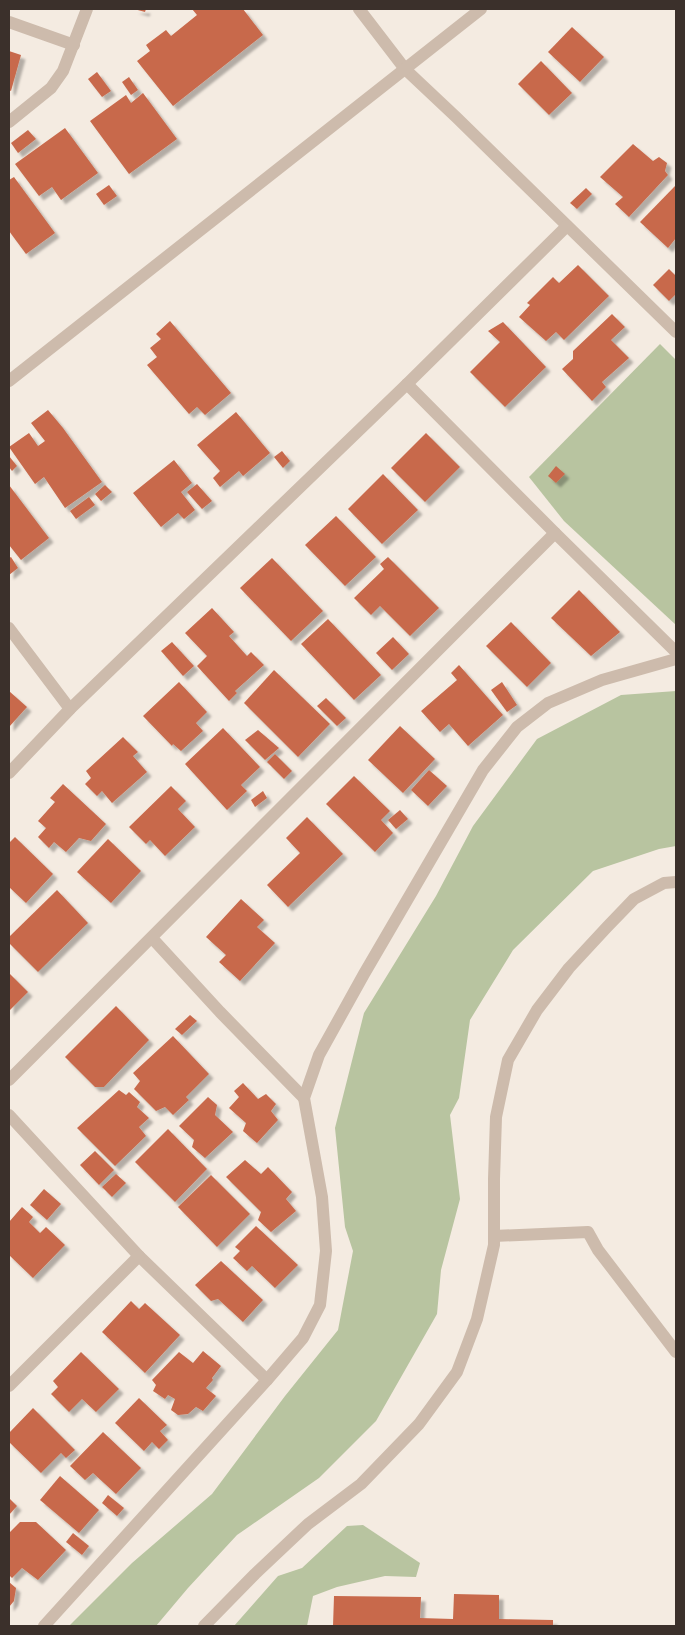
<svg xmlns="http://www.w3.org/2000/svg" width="685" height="1635" font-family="Montserrat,sans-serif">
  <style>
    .green { fill: #b8c4a0 }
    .building { fill: #c8694b; filter: url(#shadow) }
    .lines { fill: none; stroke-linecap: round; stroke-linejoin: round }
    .service { stroke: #cdbbac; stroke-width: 12 }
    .minor { stroke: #cdbbac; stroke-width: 12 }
    .tertiary { stroke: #cdbbac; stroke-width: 12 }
  </style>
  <defs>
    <filter id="shadow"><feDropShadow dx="4.5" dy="4.5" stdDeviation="1" flood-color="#0004"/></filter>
  </defs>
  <rect width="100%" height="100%" fill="#f4ebe1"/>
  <g class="green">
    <path d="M 660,344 L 676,360 L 676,625 L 564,521 L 529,477 Z"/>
    <path d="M 676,691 L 676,846 L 659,849 L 593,871 L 513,950 L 470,1020 L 459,1098 L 450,1115 L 460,1199 L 441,1270 L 437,1314 L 376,1421 L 319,1478 L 237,1535 L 188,1588 L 156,1626 L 69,1626 L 132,1563 L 212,1494 L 285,1396 L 338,1330 L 353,1251 L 345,1227 L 335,1128 L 364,1013 L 436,896 L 473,826 L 537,739 L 621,695 Z"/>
    <path d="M 363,1525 L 420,1563 L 416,1577 L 385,1576 L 337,1587 L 313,1596 L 307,1626 L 234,1626 L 278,1576 L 302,1568 L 347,1526 Z"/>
  </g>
  <g class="building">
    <path d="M 134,9 L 146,9 L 145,12 Z"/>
    <path d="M 192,9 L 243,9 L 263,35 L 173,106 L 137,61 L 150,51 L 146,45 L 166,30 L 171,36 L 197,15 Z"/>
    <path d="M 572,27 L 604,57 L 580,82 L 548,52 Z"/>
    <path d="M 9,51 L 21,55 L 11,91 L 9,90 Z"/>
    <path d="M 541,61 L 572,93 L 549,115 L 518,84 Z"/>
    <path d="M 97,72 L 111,91 L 102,97 L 88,79 Z"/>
    <path d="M 129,77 L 138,90 L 131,95 L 122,82 Z"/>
    <path d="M 143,93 L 177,139 L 129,174 L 90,121 L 126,95 L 131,103 Z"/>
    <path d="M 65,128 L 98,173 L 61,200 L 52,187 L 39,196 L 15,164 Z"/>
    <path d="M 28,130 L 36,139 L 18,153 L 11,143 Z"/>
    <path d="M 633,144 L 653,161 L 659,157 L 667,163 L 665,171 L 668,175 L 629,217 L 615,204 L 623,197 L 600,177 Z"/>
    <path d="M 14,177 L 55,233 L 26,254 L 9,231 L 9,180 Z"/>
    <path d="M 109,185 L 117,196 L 104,205 L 96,194 Z"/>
    <path d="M 676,185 L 676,238 L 668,248 L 640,222 Z"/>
    <path d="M 586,188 L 592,194 L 577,209 L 570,203 Z"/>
    <path d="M 578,265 L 609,296 L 564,340 L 556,332 L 546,341 L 519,317 L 530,305 L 527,303 L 553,277 L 559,283 Z"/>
    <path d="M 669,269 L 676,276 L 676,294 L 669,301 L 653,285 Z"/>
    <path d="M 612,314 L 625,327 L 611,340 L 629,358 L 602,382 L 606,387 L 592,401 L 562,369 L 573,359 L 573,351 Z"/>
    <path d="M 170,321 L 231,393 L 205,415 L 197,407 L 189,414 L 147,365 L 157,357 L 150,348 L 161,339 L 156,334 Z"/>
    <path d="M 503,322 L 546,367 L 505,407 L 470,372 L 500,342 L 488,331 Z"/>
    <path d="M 48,410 L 63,428 L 102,482 L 65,508 L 44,477 L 35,484 L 9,447 L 29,433 L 38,446 L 45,441 L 31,423 Z"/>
    <path d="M 236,412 L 270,453 L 243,476 L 239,471 L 220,487 L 213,478 L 220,471 L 197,445 Z"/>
    <path d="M 426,433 L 460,467 L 425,502 L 391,468 Z"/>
    <path d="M 282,451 L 290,461 L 283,468 L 274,457 Z"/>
    <path d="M 9,456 L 17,466 L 12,471 L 9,467 Z"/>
    <path d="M 174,460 L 192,483 L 181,492 L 195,510 L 184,519 L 178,513 L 161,527 L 133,493 Z"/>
    <path d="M 556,466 L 565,474 L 556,483 L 548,476 Z"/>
    <path d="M 383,474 L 418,510 L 382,544 L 348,509 Z"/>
    <path d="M 197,484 L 212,501 L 202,509 L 187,492 Z"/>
    <path d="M 9,485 L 49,538 L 21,560 L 9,545 Z"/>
    <path d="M 105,485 L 112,492 L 101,501 L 95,494 Z"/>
    <path d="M 89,497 L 95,505 L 76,519 L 70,511 Z"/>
    <path d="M 336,516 L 376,557 L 345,586 L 305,545 Z"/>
    <path d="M 11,557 L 18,568 L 9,575 L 9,558 Z"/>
    <path d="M 388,557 L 439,608 L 410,636 L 380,606 L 371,615 L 354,598 L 384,569 L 380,564 Z"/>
    <path d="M 272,558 L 323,611 L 291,641 L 240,588 Z"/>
    <path d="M 579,590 L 620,632 L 591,656 L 551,618 Z"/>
    <path d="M 212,608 L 234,632 L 229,636 L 247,656 L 251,652 L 264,665 L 235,691 L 237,693 L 229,701 L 197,666 L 207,656 L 185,633 Z"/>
    <path d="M 328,619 L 381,675 L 354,700 L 301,644 Z"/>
    <path d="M 511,622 L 551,663 L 527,687 L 486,646 Z"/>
    <path d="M 393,637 L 409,654 L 392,670 L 376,653 Z"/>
    <path d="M 172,642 L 194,666 L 183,676 L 161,651 Z"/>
    <path d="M 459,665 L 503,715 L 468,746 L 449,724 L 440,732 L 421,711 L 457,680 L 451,673 Z"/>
    <path d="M 274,670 L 330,724 L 298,757 L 244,703 Z"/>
    <path d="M 179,682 L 207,712 L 196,723 L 203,731 L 181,751 L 173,744 L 172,746 L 143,716 Z"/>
    <path d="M 502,682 L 517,705 L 507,712 L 491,690 Z"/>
    <path d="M 9,691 L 27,707 L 9,727 Z"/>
    <path d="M 326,698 L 346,718 L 337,726 L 317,706 Z"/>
    <path d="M 400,726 L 435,759 L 403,793 L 368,760 Z"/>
    <path d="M 223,728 L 260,767 L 241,785 L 247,791 L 227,810 L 185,764 Z"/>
    <path d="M 258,730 L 279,748 L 265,760 L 245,740 Z"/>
    <path d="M 123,737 L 138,752 L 133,756 L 147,772 L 112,803 L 102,791 L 97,796 L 85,784 L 91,778 L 86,771 Z"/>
    <path d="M 275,754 L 292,771 L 284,779 L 267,762 Z"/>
    <path d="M 429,770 L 447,786 L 428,806 L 411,790 Z"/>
    <path d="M 354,776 L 390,811 L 381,820 L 393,833 L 375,852 L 326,804 Z"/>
    <path d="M 63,784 L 106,824 L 91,841 L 79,838 L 66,852 L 54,842 L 49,848 L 38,837 L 46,828 L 38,821 L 55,802 L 50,798 Z"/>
    <path d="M 171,786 L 186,801 L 178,809 L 195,827 L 165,856 L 150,840 L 146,844 L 129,827 Z"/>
    <path d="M 263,791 L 267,798 L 255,807 L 251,800 Z"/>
    <path d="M 400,810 L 408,819 L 396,829 L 388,820 Z"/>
    <path d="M 307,817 L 343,854 L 288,907 L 267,885 L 300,853 L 286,838 Z"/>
    <path d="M 15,837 L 53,874 L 26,903 L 9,887 L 9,843 Z"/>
    <path d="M 108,839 L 141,871 L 111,903 L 77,872 Z"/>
    <path d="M 57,890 L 88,923 L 38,972 L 9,943 L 9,937 Z"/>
    <path d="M 241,899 L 264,920 L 257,927 L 275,943 L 240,981 L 219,962 L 226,955 L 206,937 Z"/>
    <path d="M 9,973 L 28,992 L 9,1011 Z"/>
    <path d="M 116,1006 L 149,1040 L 104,1087 L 95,1087 L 65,1057 Z"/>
    <path d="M 190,1015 L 197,1021 L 182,1035 L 175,1029 Z"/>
    <path d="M 173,1036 L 209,1074 L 186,1097 L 189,1100 L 173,1115 L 165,1107 L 156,1111 L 134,1089 L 140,1081 L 133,1073 Z"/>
    <path d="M 243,1083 L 258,1099 L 266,1094 L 276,1104 L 271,1111 L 278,1120 L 257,1143 L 243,1131 L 246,1123 L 229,1108 L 239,1097 L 234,1091 Z"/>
    <path d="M 119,1090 L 126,1095 L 129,1092 L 140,1102 L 137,1107 L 149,1118 L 139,1127 L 146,1136 L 115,1166 L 77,1128 Z"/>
    <path d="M 208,1097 L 217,1105 L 215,1115 L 233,1132 L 205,1158 L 192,1147 L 194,1140 L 179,1126 Z"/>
    <path d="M 168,1129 L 207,1169 L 175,1202 L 135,1162 Z"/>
    <path d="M 95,1151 L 114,1170 L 99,1185 L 80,1165 Z"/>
    <path d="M 245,1160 L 261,1174 L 268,1167 L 292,1192 L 286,1199 L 296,1211 L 271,1232 L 258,1220 L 261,1212 L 226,1177 Z"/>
    <path d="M 116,1174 L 126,1183 L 112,1197 L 102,1187 Z"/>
    <path d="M 211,1175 L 250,1214 L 217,1247 L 178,1207 Z"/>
    <path d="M 44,1189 L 61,1204 L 47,1220 L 30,1205 Z"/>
    <path d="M 22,1207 L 33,1217 L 29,1222 L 40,1233 L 46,1227 L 65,1245 L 33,1278 L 9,1255 L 9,1222 Z"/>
    <path d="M 256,1226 L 298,1265 L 275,1288 L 252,1266 L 247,1271 L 233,1258 L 240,1251 L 235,1247 Z"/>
    <path d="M 221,1261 L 263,1300 L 243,1322 L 218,1299 L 211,1301 L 195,1285 Z"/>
    <path d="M 131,1301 L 139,1309 L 145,1303 L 180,1335 L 145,1373 L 102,1332 Z"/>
    <path d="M 203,1351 L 221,1366 L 212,1378 L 213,1380 L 206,1388 L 216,1396 L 203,1411 L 196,1407 L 188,1414 L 178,1415 L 171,1410 L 175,1399 L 168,1395 L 165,1399 L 153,1391 L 156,1385 L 152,1380 L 179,1352 L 193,1363 Z"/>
    <path d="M 81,1352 L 119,1389 L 96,1412 L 82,1399 L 69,1412 L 51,1394 L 58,1387 L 53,1381 Z"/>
    <path d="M 139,1398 L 167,1425 L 160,1431 L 168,1440 L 159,1449 L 152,1442 L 144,1451 L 115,1423 Z"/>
    <path d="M 33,1408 L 75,1450 L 66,1458 L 61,1453 L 41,1473 L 9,1442 L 9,1433 Z"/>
    <path d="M 103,1432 L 141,1468 L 116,1494 L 93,1473 L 85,1480 L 70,1466 Z"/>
    <path d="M 60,1476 L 99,1510 L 79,1533 L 40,1500 Z"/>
    <path d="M 108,1495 L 124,1508 L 117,1516 L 102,1503 Z"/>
    <path d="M 9,1498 L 17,1506 L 9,1515 Z"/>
    <path d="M 20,1522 L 36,1522 L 66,1550 L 38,1580 L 22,1568 L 12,1578 L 9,1575 L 9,1533 Z"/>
    <path d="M 73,1533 L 89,1546 L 82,1555 L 66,1542 Z"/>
    <path d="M 9,1582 L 16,1588 L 14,1601 L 9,1607 Z"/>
    <path d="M 454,1594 L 499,1595 L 499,1619 L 553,1620 L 553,1626 L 333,1626 L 334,1596 L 421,1597 L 420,1618 L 453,1619 Z"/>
  </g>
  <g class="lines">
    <path class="service" d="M 494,1236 L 588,1232 L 598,1250 L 676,1352"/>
    <g class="minor">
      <path d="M 9,22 L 74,45"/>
      <path d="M 405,69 L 456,117 L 676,332"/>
      <path d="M 9,122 L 51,88 L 63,71 L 87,9"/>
      <path d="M 407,384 L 555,533 L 676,652"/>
      <path d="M 9,628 L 70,709"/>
      <path d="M 9,773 L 70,709 L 407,384 L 567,226"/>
      <path d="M 152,938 L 220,1012 L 304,1098"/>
      <path d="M 9,1080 L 555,533"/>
      <path d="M 9,1115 L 139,1256 L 267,1380"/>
      <path d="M 9,1386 L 139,1256"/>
      <path d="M 44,1626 L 267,1380 L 303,1338 L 320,1305 L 326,1251 L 322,1197 L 304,1098 L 319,1055 L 364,974 L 483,770 L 517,727 L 548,703 L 602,680 L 676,659"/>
      <path d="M 204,1626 L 255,1574 L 308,1524 L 361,1484 L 419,1424 L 457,1372 L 477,1319 L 494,1245 L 494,1179 L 496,1117 L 508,1060 L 537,1010 L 569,968 L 607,927 L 634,899 L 664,883 L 676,882"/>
    </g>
    <g class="tertiary">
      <path d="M 359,9 L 405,69"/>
      <path d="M 9,381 L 481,9"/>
    </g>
  </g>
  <rect width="685" height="1635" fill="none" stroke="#3b302b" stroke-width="20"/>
</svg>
